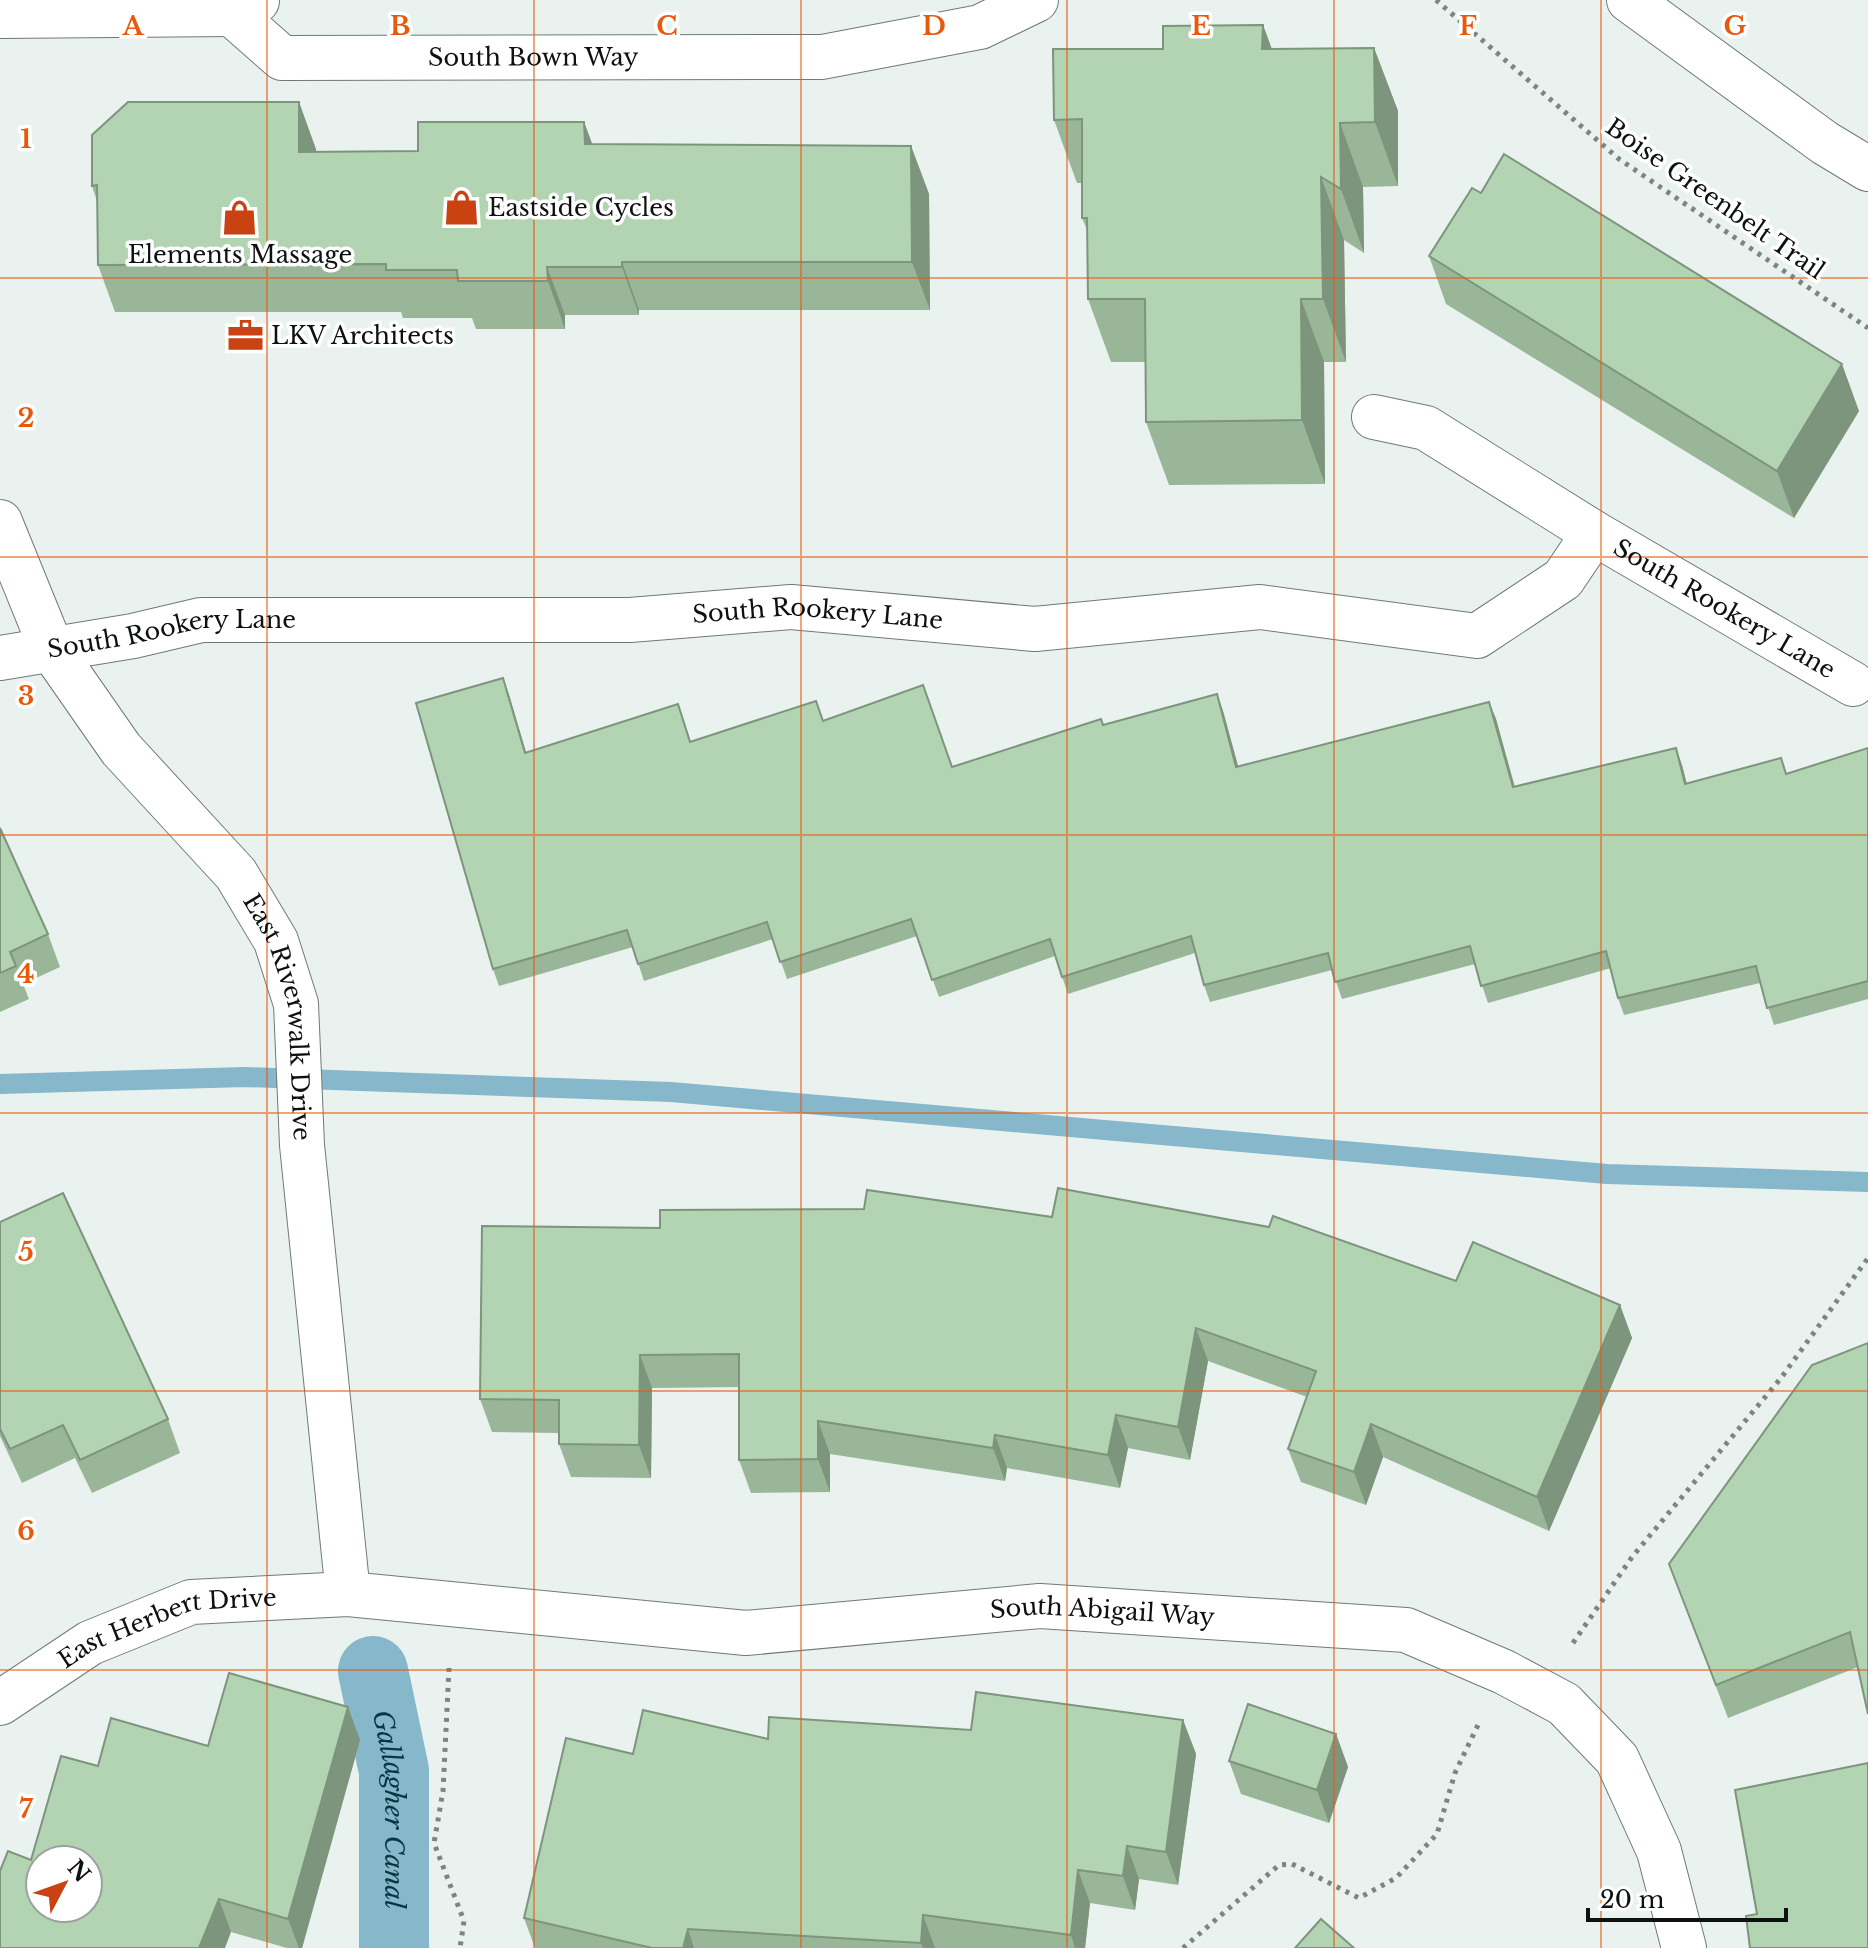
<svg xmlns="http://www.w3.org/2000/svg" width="1868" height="1948" font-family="'Libre Baskerville',serif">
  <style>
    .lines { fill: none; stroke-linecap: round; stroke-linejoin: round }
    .stream { stroke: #86b7cb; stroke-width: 20 }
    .canal { stroke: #86b7cb; stroke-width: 70 }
    .minor-casing { stroke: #707976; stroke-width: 46 }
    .major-casing { stroke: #707976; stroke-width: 46 }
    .path { stroke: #7d8481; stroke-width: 5; stroke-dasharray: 4 6; stroke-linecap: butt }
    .minor { stroke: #fff; stroke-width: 44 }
    .major { stroke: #fff; stroke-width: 44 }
    .wall { fill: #99b699 }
    .shaded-wall { fill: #7d947d }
    .building { fill: #b2d4b2; stroke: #7d947d; stroke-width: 2; fill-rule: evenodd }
    .grid { fill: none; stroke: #e8590c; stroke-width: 2; stroke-opacity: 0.55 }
    .labels { text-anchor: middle; stroke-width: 7; stroke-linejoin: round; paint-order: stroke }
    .street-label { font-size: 24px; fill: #0d110f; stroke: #fff }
    .poi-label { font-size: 24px; fill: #0d110f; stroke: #fff; text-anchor: start }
    .water-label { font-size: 26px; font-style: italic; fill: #083645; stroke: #fff }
    .grid-label { font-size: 26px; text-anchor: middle; font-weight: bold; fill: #e8590c; stroke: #fff; stroke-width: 7; stroke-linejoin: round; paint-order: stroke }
  </style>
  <rect width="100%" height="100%" fill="#e9f2ef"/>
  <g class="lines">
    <path class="stream" d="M 0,1084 L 245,1077 L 671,1092 L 1607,1174 L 1868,1182"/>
    <path class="canal" id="s1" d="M 373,1671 L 394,1771 L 394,1948"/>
    <defs>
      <g id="minor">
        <path id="s2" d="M 232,14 L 282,58 L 822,57 L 980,27 L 1036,0"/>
        <path d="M 0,16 L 232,14 L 257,1"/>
        <path id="s3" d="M 1374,417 L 1426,428 L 1594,533 L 1853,684"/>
        <path id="s4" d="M 0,522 L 52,650 L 121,749 L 236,874 L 276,941 L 296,1004 L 302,1145 L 348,1594"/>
        <path id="s5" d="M 0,658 L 133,636 L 201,620 L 630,620 L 791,607 L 1035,629 L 1260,607 L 1477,636 L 1563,579 L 1594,533"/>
        <path id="s6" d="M 0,1703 L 90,1643 L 191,1602 L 348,1594 L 746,1633 L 1040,1606 L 1406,1630 L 1504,1672 L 1564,1704 L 1617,1759 L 1659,1851 L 1684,1948"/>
      </g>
      <path id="major" d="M 1629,0 L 1825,143 L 1868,169"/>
    </defs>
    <use href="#minor" class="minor-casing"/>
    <use href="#major" class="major-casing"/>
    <g class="path">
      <path d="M 1436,0 L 1619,159 L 1868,328"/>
      <path d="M 1573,1643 L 1632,1557 L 1781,1378 L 1868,1258"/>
      <path d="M 449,1668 L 443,1791 L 434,1843 L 464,1921 L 460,1948"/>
      <path d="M 1183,1948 L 1279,1865 L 1292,1864 L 1359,1898 L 1396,1878 L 1437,1834 L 1455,1773 L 1478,1725"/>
    </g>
    <use href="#minor" class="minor"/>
    <use href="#major" class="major"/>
  </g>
  <g class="wall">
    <path d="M 1263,25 L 1272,49 L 1374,48 L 1398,111 L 1398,186 L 1363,187 L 1364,253 L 1344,240 L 1346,362 L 1324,362 L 1325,484 L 1169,485 L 1146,422 L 1146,362 L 1111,362 L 1088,299 L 1088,232 L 1082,218 L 1082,183 L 1077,183 L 1054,120 L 1163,49 Z"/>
    <path d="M 299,102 L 316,152 L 418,151 L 584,122 L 592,144 L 911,146 L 929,194 L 930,310 L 639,310 L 639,315 L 565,315 L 565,329 L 476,329 L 472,318 L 403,318 L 401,312 L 115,312 L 98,265 L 97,201 L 92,186 Z"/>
    <path d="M 1429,256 L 1859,411 L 1794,518 L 1446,304 Z"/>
    <path d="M 1217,694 L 1223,711 L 1238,767 L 1489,702 L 1496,719 L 1515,787 L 1682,765 L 1687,784 L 1787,774 L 1868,748 L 1868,999 L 1774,1025 L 1760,983 L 1624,1015 L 1618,998 L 1611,968 L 1488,1003 L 1475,964 L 1342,999 L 1332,970 L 1210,1002 L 1204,985 L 1195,953 L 1068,994 L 1055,956 L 939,997 L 917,936 L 787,979 L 773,939 L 644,981 L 633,947 L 499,986 L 493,969 L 509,695 L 526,752 L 684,721 L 691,742 L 952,767 Z"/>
    <path d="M 0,828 L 48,934 L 60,967 L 23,984 L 29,999 L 0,1012 Z"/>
    <path d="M 0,1222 L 168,1419 L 180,1453 L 92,1493 L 75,1458 L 22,1483 L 0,1436 Z"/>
    <path d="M 482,1226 L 1456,1281 L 1620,1305 L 1632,1338 L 1549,1531 L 1383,1457 L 1366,1505 L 1301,1482 L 1288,1449 L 1307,1397 L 1208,1361 L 1190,1460 L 1128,1448 L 1120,1488 L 1007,1468 L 1005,1481 L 830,1454 L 830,1492 L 751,1493 L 739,1460 L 739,1387 L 652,1388 L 651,1478 L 571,1477 L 559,1444 L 559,1433 L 492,1432 L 480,1399 Z"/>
    <path d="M 1812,1365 L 1858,1667 L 1728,1718 L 1669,1564 Z"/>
    <path d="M 1183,1720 L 1196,1754 L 1178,1885 L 1139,1879 L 1135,1910 L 1090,1903 L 1085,1948 L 535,1948 L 524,1918 L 633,1754 L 768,1739 Z"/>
    <path d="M 1336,1734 L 1348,1767 L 1329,1823 L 1241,1794 L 1229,1761 Z"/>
    <path d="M 360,1740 L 302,1948 L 287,1948 L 231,1932 L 98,1766 L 208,1746 Z"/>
  </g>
  <g class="shaded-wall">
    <path d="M 1263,25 L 1286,88 L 1262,49 Z"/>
    <path d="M 1374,48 L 1398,111 L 1398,186 L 1375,122 Z"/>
    <path d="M 299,102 L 316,149 L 317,200 L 299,152 Z"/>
    <path d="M 584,122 L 602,170 L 585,144 Z"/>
    <path d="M 1340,123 L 1363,187 L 1364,253 L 1341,189 Z"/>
    <path d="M 911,146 L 929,194 L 930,310 L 912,262 Z"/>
    <path d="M 1321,177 L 1344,240 L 1346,362 L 1323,299 Z"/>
    <path d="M 622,262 L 639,310 L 639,315 L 622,267 Z"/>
    <path d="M 547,267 L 565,315 L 565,329 L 548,281 Z"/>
    <path d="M 1301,299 L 1324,362 L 1325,484 L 1302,420 Z"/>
    <path d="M 1842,364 L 1859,411 L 1794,518 L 1777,471 Z"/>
    <path d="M 503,678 L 509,695 L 531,770 L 525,753 Z"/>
    <path d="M 1217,694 L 1223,711 L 1243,784 L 1236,767 Z"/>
    <path d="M 1489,702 L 1496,719 L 1519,804 L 1513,787 Z"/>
    <path d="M 1676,748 L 1682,765 L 1691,802 L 1685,784 Z"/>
    <path d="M 1620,1305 L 1632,1338 L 1549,1531 L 1537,1497 Z"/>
    <path d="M 1196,1328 L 1208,1361 L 1190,1460 L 1178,1427 Z"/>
    <path d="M 640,1355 L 652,1388 L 651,1478 L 639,1445 Z"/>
    <path d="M 1116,1415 L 1128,1448 L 1120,1488 L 1108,1455 Z"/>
    <path d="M 818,1421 L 830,1454 L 830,1492 L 818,1459 Z"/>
    <path d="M 1371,1424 L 1383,1457 L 1366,1505 L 1354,1472 Z"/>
    <path d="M 995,1435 L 1007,1468 L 1005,1481 L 993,1448 Z"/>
    <path d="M 348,1707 L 360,1740 L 302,1948 L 299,1948 L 288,1919 Z"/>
    <path d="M 1183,1720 L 1196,1754 L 1178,1885 L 1166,1852 Z"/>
    <path d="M 1336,1734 L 1348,1767 L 1329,1823 L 1317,1790 Z"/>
    <path d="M 1127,1846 L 1139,1879 L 1135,1910 L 1123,1876 Z"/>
    <path d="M 1078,1870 L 1090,1903 L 1085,1948 L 1075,1948 L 1071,1935 Z"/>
    <path d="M 219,1899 L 231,1932 L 225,1948 L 199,1948 Z"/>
    <path d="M 923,1915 L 935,1948 L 923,1948 L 921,1943 Z"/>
    <path d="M 688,1929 L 694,1948 L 683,1948 Z"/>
  </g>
  <g class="building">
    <path d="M 1263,25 L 1262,49 L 1374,48 L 1375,122 L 1340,123 L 1341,189 L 1321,177 L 1323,299 L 1301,299 L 1302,420 L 1146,422 L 1145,299 L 1088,299 L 1087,218 L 1082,218 L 1082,119 L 1054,120 L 1053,49 L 1163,49 L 1163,26 Z"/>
    <path d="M 128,102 L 299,102 L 299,152 L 418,151 L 418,122 L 584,122 L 585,144 L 911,146 L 912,262 L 622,262 L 622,267 L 547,267 L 548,281 L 458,281 L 457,270 L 386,270 L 386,264 L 98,265 L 97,185 L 92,186 L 92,135 Z"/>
    <path d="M 1504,154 L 1842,364 L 1777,471 L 1429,256 L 1472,188 L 1481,193 Z"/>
    <path d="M 503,678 L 525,753 L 678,704 L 690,742 L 816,701 L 823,721 L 923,685 L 952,767 L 1101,719 L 1103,725 L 1217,694 L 1236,767 L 1489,702 L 1513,787 L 1676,748 L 1685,784 L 1781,758 L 1786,774 L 1868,748 L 1868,981 L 1767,1008 L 1756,966 L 1618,998 L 1606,951 L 1481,986 L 1470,946 L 1335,982 L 1328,953 L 1204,985 L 1191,936 L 1062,977 L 1050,939 L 932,980 L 911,919 L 780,962 L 767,922 L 638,964 L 627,930 L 493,969 L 416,703 Z"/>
    <path d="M 0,828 L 48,934 L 10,952 L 16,966 L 0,973 Z"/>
    <path d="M 1058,1188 L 1269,1227 L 1273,1216 L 1456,1281 L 1473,1242 L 1620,1305 L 1537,1497 L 1371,1424 L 1354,1472 L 1288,1449 L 1316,1371 L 1196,1328 L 1178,1427 L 1116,1415 L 1108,1455 L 995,1435 L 993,1448 L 818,1421 L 818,1459 L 739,1460 L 739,1354 L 640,1355 L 639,1445 L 559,1444 L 559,1400 L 480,1399 L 482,1226 L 660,1228 L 660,1210 L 864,1209 L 867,1190 L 1052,1217 Z"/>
    <path d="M 63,1193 L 168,1419 L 80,1460 L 63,1425 L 10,1449 L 0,1429 L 0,1222 Z"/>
    <path d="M 1868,1343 L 1868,1714 L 1850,1632 L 1716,1685 L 1669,1564 L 1812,1365 Z"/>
    <path d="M 229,1673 L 348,1707 L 288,1919 L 219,1899 L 199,1948 L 0,1948 L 0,1871 L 8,1851 L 31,1860 L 61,1756 L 98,1766 L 111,1718 L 208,1746 ZM 40,1860 L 88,1860 L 88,1908 L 40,1908 Z"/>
    <path d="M 976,1692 L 1183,1720 L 1166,1852 L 1127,1846 L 1123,1876 L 1078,1870 L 1071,1935 L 923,1915 L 921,1943 L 688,1929 L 683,1948 L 652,1948 L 524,1918 L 566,1738 L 633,1754 L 643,1710 L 768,1739 L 769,1717 L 971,1730 Z"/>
    <path d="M 1248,1704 L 1336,1734 L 1317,1790 L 1229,1761 Z"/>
    <path d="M 1868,1763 L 1868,1948 L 1750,1948 L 1746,1916 L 1757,1914 L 1735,1790 Z"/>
    <path d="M 1321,1919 L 1354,1948 L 1295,1948 Z"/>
  </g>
  <path class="grid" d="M 267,0 L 267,1948M 534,0 L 534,1948M 801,0 L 801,1948M 1067,0 L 1067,1948M 1334,0 L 1334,1948M 1601,0 L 1601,1948M 0,278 L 1868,278M 0,557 L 1868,557M 0,835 L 1868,835M 0,1113 L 1868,1113M 0,1391 L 1868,1391M 0,1670 L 1868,1670"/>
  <defs>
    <symbol id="shop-bare" viewBox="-9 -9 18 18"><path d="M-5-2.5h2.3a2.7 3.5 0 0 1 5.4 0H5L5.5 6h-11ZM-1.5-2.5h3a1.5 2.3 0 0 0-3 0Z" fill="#c94212" stroke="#fff" stroke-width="2.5" paint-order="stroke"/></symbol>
    <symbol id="office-bare" viewBox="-9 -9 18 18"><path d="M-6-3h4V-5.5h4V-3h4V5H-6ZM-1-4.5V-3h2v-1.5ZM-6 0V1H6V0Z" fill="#c94212" stroke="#fff" stroke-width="2.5" paint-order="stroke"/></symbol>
  </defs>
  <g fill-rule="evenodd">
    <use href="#shop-bare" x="436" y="182" width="51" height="51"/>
    <use href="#shop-bare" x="214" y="192" width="51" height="51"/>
    <use href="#office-bare" x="220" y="310" width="51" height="51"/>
  </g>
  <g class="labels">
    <g class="street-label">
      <text dy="8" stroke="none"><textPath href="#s2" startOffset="318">South Bown Way</textPath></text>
      <text transform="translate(1715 199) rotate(35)" y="8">Boise Greenbelt Trail</text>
      <text dy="8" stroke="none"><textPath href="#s3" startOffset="402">South Rookery Lane</textPath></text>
      <text dy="8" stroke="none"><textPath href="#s5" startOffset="822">South Rookery Lane</textPath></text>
      <text dy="8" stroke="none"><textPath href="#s5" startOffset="174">South Rookery Lane</textPath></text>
      <text dy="8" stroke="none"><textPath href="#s4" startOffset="582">East Riverwalk Drive</textPath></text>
      <text dy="8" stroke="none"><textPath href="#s6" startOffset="1132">South Abigail Way</textPath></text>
      <text dy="8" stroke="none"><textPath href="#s6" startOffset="188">East Herbert Drive</textPath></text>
    </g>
    <g class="poi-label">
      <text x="488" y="216">Eastside Cycles</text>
      <text x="240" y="263" text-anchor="middle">Elements Massage</text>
      <text x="271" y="344">LKV Architects</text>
    </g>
    <g class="water-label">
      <text dy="9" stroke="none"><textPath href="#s1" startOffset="140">Gallagher Canal</textPath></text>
    </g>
  </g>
  <g class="grid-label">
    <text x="133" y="35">A</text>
    <text x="400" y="35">B</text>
    <text x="667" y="35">C</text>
    <text x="934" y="35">D</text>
    <text x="1201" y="35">E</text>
    <text x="1468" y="35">F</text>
    <text x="1735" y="35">G</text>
    <text x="26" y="148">1</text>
    <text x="26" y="427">2</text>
    <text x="26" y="705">3</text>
    <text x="26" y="983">4</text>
    <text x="26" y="1261">5</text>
    <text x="26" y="1540">6</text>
    <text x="26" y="1818">7</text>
  </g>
  <g transform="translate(64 1884) rotate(49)"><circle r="38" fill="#ffffff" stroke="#9ea09f" stroke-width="2"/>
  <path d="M0-6L14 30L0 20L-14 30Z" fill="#c94212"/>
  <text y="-12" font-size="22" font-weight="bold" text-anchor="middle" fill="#0d110f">N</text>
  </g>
  <path d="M1588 1908v12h198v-12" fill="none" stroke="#0d110f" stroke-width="4"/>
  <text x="1600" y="1908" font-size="24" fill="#0d110f" stroke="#ffffff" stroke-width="6" paint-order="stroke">20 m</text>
</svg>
